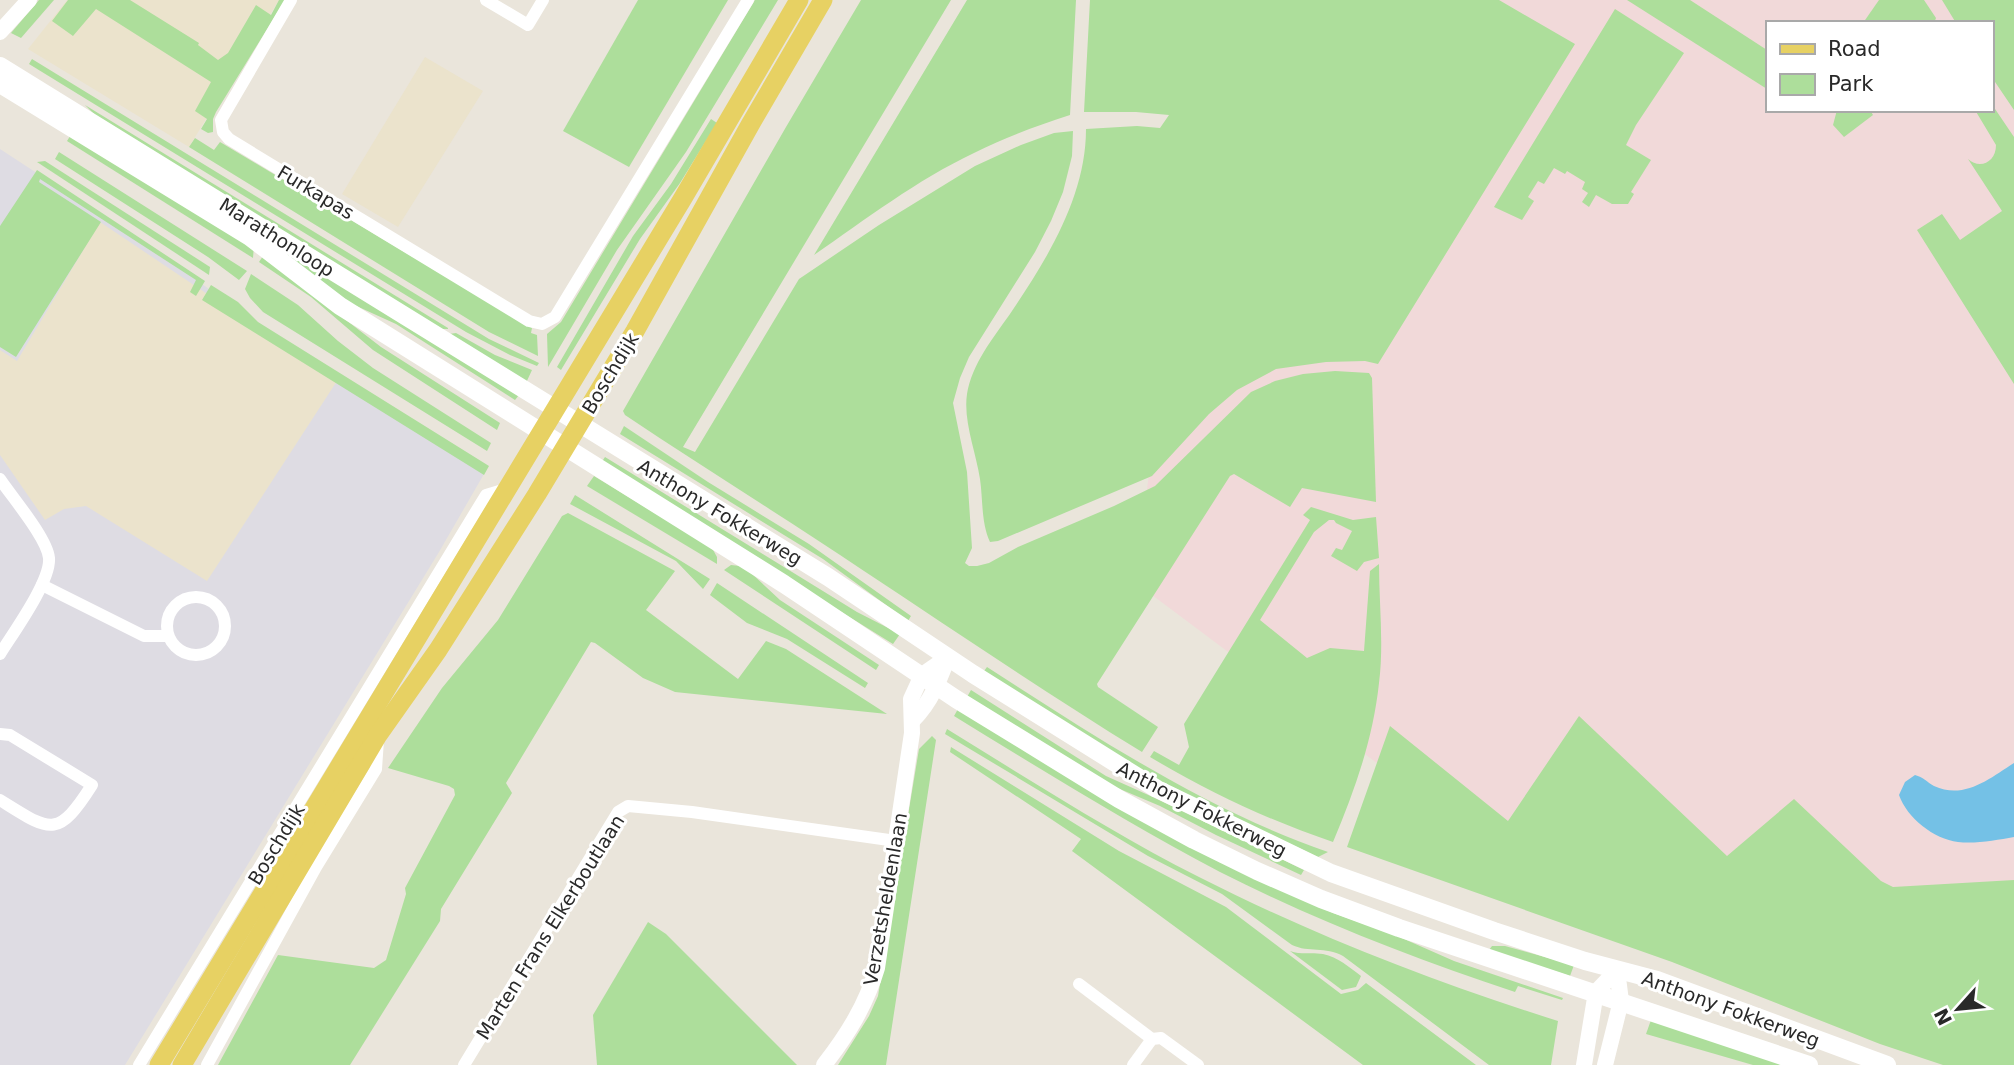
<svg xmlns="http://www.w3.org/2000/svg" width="2014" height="1065" font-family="'DejaVu Sans',sans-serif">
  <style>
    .industrial { fill: #dedce3 }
    .education { fill: #ebe3cc }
    .medical { fill: #f1d9d9; fill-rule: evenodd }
    .green { fill: #adde9b }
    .water { fill: #74c1e6 }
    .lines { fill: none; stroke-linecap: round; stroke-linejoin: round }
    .minor { stroke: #fff; stroke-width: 12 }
    .tertiary { stroke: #fff; stroke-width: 16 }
    .secondary { stroke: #fff; stroke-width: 18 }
    .primary { stroke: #e7d163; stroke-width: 19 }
    .labels { text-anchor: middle; stroke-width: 6; stroke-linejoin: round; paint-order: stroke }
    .street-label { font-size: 19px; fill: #292929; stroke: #fff }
  </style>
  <rect width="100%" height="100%" fill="#eae5db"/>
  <path class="industrial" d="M 0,149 L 159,253 L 245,315 L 488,467 L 439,552 L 125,1065 L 0,1065 Z"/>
  <g class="education">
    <path d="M 67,0 L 279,0 L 189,147 L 28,49 Z"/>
    <path d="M 425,57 L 483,91 L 398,227 L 342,194 Z"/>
    <path d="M 100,222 L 337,381 L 207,581 L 86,506 L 64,509 L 45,520 L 0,455 L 0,350 L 17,361 Z"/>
  </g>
  <path class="medical" d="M 1205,0 L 2014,0 L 2014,947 L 1524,873 L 1136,583 ZM 1767,23 L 1991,23 L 1991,110 L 1767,110 Z"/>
  <g class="green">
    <path d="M 39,0 L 54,0 L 21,38 L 11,33 Z"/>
    <path d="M 68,0 L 130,0 L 199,43 L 198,45 L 218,60 L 228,53 L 256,5 L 271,15 L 279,0 L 285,0 L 216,112 L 213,119 L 213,132 L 208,133 L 201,129 L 207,119 L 195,111 L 211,82 L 96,9 L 73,36 L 52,21 Z"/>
    <path d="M 638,0 L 728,0 L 629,167 L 563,131 Z"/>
    <path d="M 755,0 L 778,0 L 686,152 L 617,250 L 548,367 L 547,334 L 561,322 Z"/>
    <path d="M 861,0 L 951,0 L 683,447 L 695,452 L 799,279 L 879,225 L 975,166 L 1021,145 L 1054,133 L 1073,131 L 1072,156 L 1063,192 L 1051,221 L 1035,252 L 969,357 L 960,378 L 953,403 L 967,472 L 972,548 L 965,563 L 969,566 L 977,566 L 989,563 L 1018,547 L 1114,506 L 1155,486 L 1251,392 L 1275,381 L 1303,374 L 1335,371 L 1369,373 L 1372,378 L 1376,502 L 1302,488 L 1290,507 L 1234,474 L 1230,476 L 1097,684 L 1098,687 L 1158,727 L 1142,752 C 1046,693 958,633 864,571 C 785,518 704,468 625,415 L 623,411 L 786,127 Z"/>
    <path d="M 967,0 L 1076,0 L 1070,115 C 1037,126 1005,137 974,153 C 917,180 866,219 814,255 Z"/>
    <path d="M 1090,0 L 1499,0 L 1575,44 L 1378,364 L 1365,361 L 1326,362 L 1276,369 L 1237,390 L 1209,414 L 1152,476 L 998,541 L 990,542 C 981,523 983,499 980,479 C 976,452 963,421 967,394 C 972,364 993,338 1010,314 C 1047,259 1086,197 1086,129 L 1137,126 L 1160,128 L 1169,115 L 1136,112 L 1084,112 Z"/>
    <path d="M 1627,0 L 1690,0 L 1767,50 L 1767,89 Z"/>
    <path d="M 1879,0 L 1924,0 L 1936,18 L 1934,23 L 1863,23 Z"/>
    <path d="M 1942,0 L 2014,0 L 2014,110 L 1991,76 L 1991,23 L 1956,23 Z"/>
    <path d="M 1615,9 L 1684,53 L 1636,125 L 1626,145 L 1651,160 L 1631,192 L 1634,194 L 1628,204 L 1612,204 L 1596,195 L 1589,207 L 1582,202 L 1588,193 L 1582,189 L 1585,182 L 1567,171 L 1565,174 L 1554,168 L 1544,184 L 1538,181 L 1528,197 L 1534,201 L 1522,220 L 1494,207 Z"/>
    <path d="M 32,59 L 489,339 L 539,363 L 537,366 L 510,355 L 466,332 L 29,64 Z"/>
    <path d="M 1991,103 L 2014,137 L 2014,384 L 1917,230 L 1942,214 L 1960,240 L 2002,211 L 1968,159 C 1980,170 1996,162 1996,145 L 1975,110 L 1991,110 Z"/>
    <path d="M 85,105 L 448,328 L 448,329 L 438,329 L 104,124 Z"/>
    <path d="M 1837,110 L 1870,110 L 1873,115 L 1844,137 L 1833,125 Z"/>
    <path d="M 711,119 L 717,123 L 680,183 L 640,239 L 561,370 L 557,367 L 633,236 L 671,184 Z"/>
    <path d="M 72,133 L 254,245 L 253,258 L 67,141 Z"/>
    <path d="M 195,138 L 214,150 L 220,142 L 532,328 L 531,333 L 537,335 L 538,356 L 489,332 L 189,147 Z"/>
    <path d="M 59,152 L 247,271 L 239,280 L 208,257 L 55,159 Z"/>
    <path d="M 45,161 L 210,267 L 209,275 L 37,162 Z"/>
    <path d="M 37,170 L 205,281 L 196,296 L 190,292 L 196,280 L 40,179 L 39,182 L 101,222 L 16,357 L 0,347 L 0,226 Z"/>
    <path d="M 250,230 L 519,395 L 515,400 L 396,324 L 352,304 Z"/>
    <path d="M 263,256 L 381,347 L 500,423 L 497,430 L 373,350 L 311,297 L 259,262 Z"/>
    <path d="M 251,274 L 298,305 L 338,341 L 373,368 L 491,443 L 487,451 L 263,312 L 250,298 L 245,289 Z"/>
    <path d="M 211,285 L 238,302 L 258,322 L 489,466 L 484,475 L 202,300 Z"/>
    <path d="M 456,333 L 495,355 L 532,370 L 526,383 L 449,334 Z"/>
    <path d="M 624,426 L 708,482 L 809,544 L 911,616 L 908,621 L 823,559 L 620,434 Z"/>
    <path d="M 605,457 L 857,612 L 900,634 L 893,644 L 601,463 Z"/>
    <path d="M 594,476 L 712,548 L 717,557 L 717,564 L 587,486 Z"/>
    <path d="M 575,495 L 710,579 L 703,589 L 676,561 L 570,504 Z"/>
    <path d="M 1311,507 L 1353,520 L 1376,517 L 1379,558 L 1364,562 L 1357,571 L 1331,556 L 1336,548 L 1342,550 L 1352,531 L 1336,523 L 1334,520 L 1329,520 L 1314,532 L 1260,620 L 1307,658 L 1330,648 L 1364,651 L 1370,571 L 1379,564 C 1379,604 1384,644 1379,683 C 1373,739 1355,790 1333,842 C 1268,820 1209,792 1150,757 L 1154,751 L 1179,765 L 1189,747 L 1184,724 L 1310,520 L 1303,515 Z"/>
    <path d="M 568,513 L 675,571 L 646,610 L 738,679 L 766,641 L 786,649 L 887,714 L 675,692 L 643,678 L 595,643 L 591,642 L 506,783 L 512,793 L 441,909 L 440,921 L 350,1065 L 218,1065 L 278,955 L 374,968 L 386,960 L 406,894 L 405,888 L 455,795 L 454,789 L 449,786 L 388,768 L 442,688 L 498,620 L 562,516 Z"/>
    <path d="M 731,565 L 740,566 L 750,572 L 780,600 L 879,665 L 876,670 L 724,570 Z"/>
    <path d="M 717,583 L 868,683 L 865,688 L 787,639 L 747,623 L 710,595 Z"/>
    <path d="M 987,667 C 1096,737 1204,809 1328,852 L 1318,857 L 1160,782 L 984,671 Z"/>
    <path d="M 971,690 L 1106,776 L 1155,798 L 1304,870 L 1301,875 L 1216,835 L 1160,806 L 1108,784 L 967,697 Z"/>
    <path d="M 958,709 L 1256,878 L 1333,913 L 1395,935 L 1454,961 L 1563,998 L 1562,1000 L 1518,986 L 1515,992 C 1415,959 1315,920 1220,872 C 1129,824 1042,770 954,716 Z"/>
    <path d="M 1579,716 L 1727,856 L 1794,799 L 1881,881 L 1893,887 L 2014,880 L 2014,1065 L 1943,1065 L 1880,1044 L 1672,962 L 1347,847 L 1390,726 L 1508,821 Z"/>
    <path d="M 947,729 C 1030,780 1112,833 1199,877 C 1315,936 1434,982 1558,1021 L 1551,1065 L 1489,1065 L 1343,956 C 1325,946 1309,953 1292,945 L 1222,894 L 1148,856 L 945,734 Z"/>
    <path d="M 932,736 L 936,740 L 886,1065 L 838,1065 L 869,1016 L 878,996 L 919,749 Z"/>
    <path d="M 951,747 L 1119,851 L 1226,907 L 1341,994 L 1358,990 L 1366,983 L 1476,1065 L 1363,1065 L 1072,851 L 1081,839 L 950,752 Z"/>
    <path d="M 648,922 L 666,934 L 797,1065 L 597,1065 L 593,1015 Z"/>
    <path d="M 1492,946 L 1505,946 L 1574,965 L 1570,976 L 1489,950 Z"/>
    <path d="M 1290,951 C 1301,955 1311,952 1323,954 C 1338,957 1349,967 1361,976 L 1356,987 L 1342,990 Z"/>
    <path d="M 1651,1020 L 1785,1065 L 1753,1065 L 1646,1034 Z"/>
  </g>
  <path class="water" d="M 2014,763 L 2014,837 C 1997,840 1976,844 1958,842 C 1934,839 1907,818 1899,795 L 1905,782 L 1915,775 C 1923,777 1927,782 1934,786 C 1964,800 1989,779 2014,763 Z"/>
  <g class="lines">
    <g class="minor">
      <path d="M 291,0 L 221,120 L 223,132 L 229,139 L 529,321 L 542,324 L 555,317 L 748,0"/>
      <path d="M 486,0 L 528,25 L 543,0"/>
      <path d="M 0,479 C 12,497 47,538 49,558 C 51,581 13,633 0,654"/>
      <path d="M 42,585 L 144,636 L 168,636"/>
      <circle cx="196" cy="626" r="29"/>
      <path d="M 0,734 L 10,735 L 92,785 C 57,840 50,831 0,800"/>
      <path d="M 1079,984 L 1152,1039"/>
      <path d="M 139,1065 L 486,495 L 506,489"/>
      <path d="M 207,1065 L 316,867 L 376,769 L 378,740"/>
      <path d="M 464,1065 L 618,812 L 628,806 L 692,812 L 896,841"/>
      <path d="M 1133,1065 L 1152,1039 L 1161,1038 L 1198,1065"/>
    </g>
    <g class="tertiary">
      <path d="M 0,32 L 29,0"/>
      <path d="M 913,720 C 931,702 939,681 948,657"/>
      <path d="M 824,1065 C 848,1034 866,1005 877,968 L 912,733 L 911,699 L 922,675 L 948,657"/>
      <path d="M 1584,1065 L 1596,992 L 1617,970 L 1621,1001 L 1605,1065"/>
    </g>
    <g class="secondary">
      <path d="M 0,66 L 828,577 L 973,674 L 1157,789 L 1331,873 L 1494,931 L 1585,961 L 1657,980 L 1887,1065"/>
      <path d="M 0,84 L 250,237 L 340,306 L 784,584 L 956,699 L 1119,799 L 1194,840 L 1257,871 L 1321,899 L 1399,928 L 1809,1065"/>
    </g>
    <g class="primary">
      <path d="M 159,1065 L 683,198 L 799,0"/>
      <path d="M 182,1065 L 378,735 L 438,650 L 537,494 L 635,331 L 750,125 L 823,0"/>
    </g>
  </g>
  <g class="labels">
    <g class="street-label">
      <text transform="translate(316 192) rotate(31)" y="7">Furkapas</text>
      <text transform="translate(277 237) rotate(32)" y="7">Marathonloop</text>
      <text transform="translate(610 373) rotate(-59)" y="7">Boschdijk</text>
      <text transform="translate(720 512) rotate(31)" y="7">Anthony Fokkerweg</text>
      <text transform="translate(1202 809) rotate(27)" y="7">Anthony Fokkerweg</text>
      <text transform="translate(276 844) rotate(-59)" y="7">Boschdijk</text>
      <text transform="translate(885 899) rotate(-80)" y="7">Verzetsheldenlaan</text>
      <text transform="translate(550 927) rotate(-58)" y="7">Marten Frans Elkerboutlaan</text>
      <text transform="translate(1731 1009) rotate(20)" y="7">Anthony Fokkerweg</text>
    </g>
  </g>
  <rect x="1766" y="21" width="228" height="91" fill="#ffffff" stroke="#a9a9a9" stroke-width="2"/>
  <rect x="1780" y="44" width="35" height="10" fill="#e7d163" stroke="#a9a9a9" stroke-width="2"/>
  <text x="1828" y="56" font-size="21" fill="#292929">Road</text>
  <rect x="1780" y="74" width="35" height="21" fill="#adde9b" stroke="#a9a9a9" stroke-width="2"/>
  <text x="1828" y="91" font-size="21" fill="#292929">Park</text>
  <g transform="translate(1958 1009) rotate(243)" stroke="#ffffff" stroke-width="5" paint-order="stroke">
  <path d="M0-5L12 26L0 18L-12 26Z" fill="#292929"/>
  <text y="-10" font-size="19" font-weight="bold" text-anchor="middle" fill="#292929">N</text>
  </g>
</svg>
